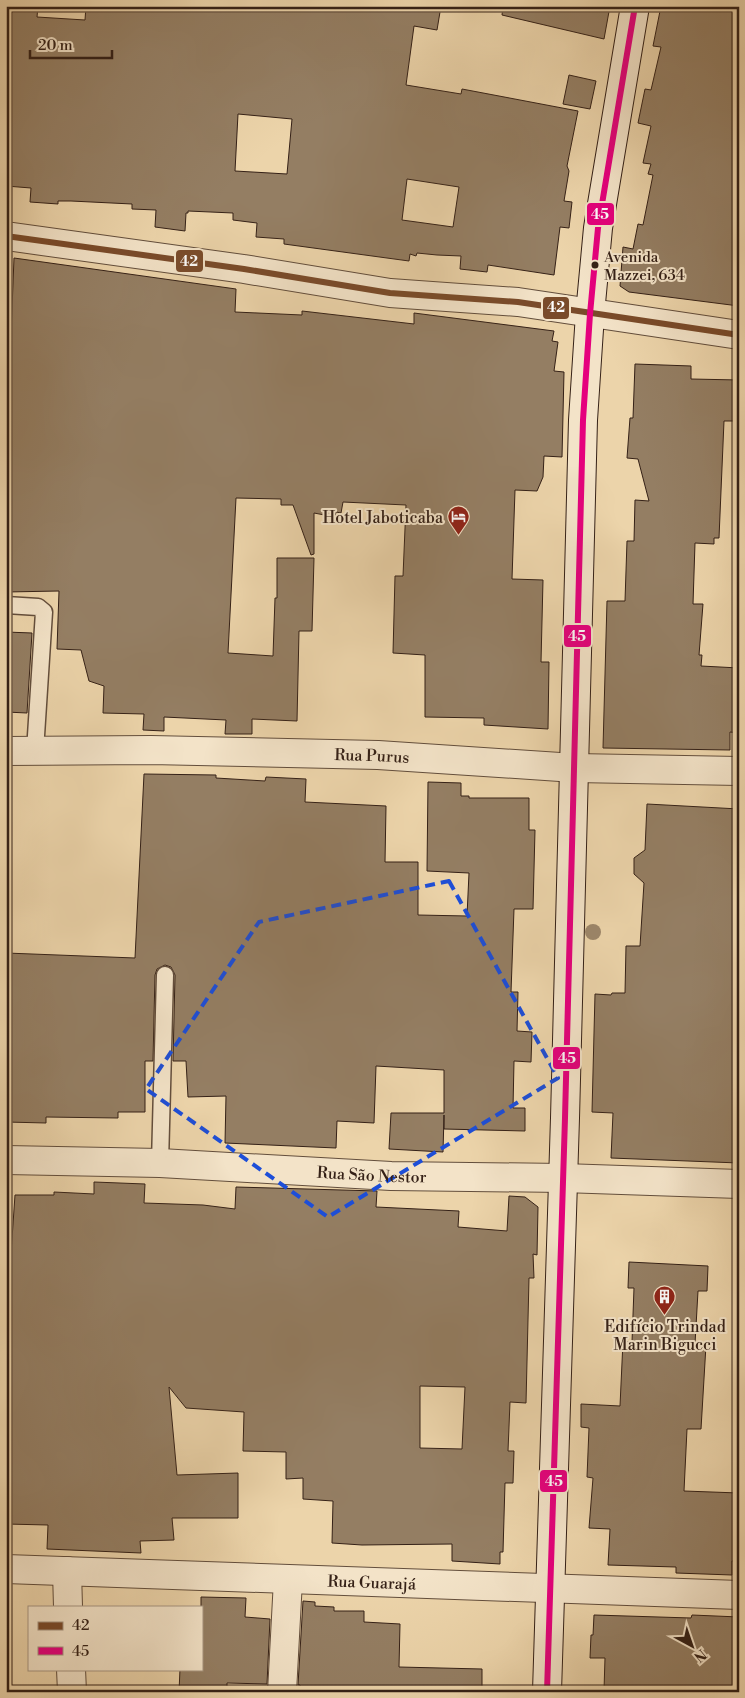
<svg xmlns="http://www.w3.org/2000/svg" width="745" height="1698" font-family="'Libre Bodoni',serif">
  <style>
    .building { fill: #947e63; stroke: #352117; fill-rule: evenodd }
    .lines { fill: none; stroke-linecap: round; stroke-linejoin: round }
    .lane-casing { stroke: #634e3c; stroke-width: 19 }
    .street-casing { stroke: #634e3c; stroke-width: 30 }
    .secondary-casing { stroke: #352117; stroke-width: 30 }
    .lane { stroke: #f3e3c8; stroke-width: 16 }
    .street { stroke: #f3e3c8; stroke-width: 28 }
    .secondary { stroke: #f3e3c8; stroke-width: 28 }
    .bus-1-casing { stroke: #f3e3c8; stroke-width: 10 }
    .bus-2-casing { stroke: #f3e3c8; stroke-width: 10 }
    .bus-1 { stroke: #7a4b2a; stroke-width: 6 }
    .bus-2 { stroke: #e5007d; stroke-width: 6 }
    .tree { fill: #9c866a }
    .marked { fill: none; stroke: #1d4ed8; stroke-width: 4; stroke-dasharray: 10 6; stroke-linejoin: round }
    .bus-dot { fill: #352117; stroke: #f3e3c8; stroke-width: 2 }
    .labels { text-anchor: middle; stroke-width: 4; stroke-linejoin: round; paint-order: stroke }
    .bus-label { font-size: 15px; fill: #352117; stroke: #f3e3c8; text-anchor: start }
    .poi-label { font-size: 16px; fill: #352117; stroke: #f3e3c8; text-anchor: end }
    .street-label { font-size: 16px; fill: #352117; stroke: #f3e3c8 }
    .line-badge { stroke: #f3e3c8; stroke-width: 2 }
    .badge-label { font-size: 14px; text-anchor: middle; font-weight: bold; fill: #fff }
  </style>
  <rect width="100%" height="100%" fill="#ecd4aa"/>
  <filter id="stains"><feTurbulence type="fractalNoise" baseFrequency=".004" numOctaves="4"/><feColorMatrix values="0 0 0 0 .2 0 0 0 0 .09 0 0 0 0 .02 0 0 0 .5 -.17"/></filter>
  <radialGradient id="worn" r=".72"><stop offset=".6" stop-color="#630" stop-opacity="0"/><stop offset="1" stop-color="#630" stop-opacity=".3"/></radialGradient>
  <g class="building">
    <path d="M 6,6 L 38,6 L 37,17 L 85,20 L 86,6 L 441,6 L 437,30 L 414,26 L 406,85 L 461,94 L 462,89 L 578,111 L 567,166 L 569,171 L 564,201 L 572,202 L 569,228 L 560,227 L 554,275 L 488,265 L 487,272 L 460,269 L 461,256 L 437,255 L 417,253 L 416,256 L 410,254 L 409,261 L 284,244 L 284,239 L 256,237 L 257,223 L 233,220 L 233,213 L 188,211 L 188,213 L 186,213 L 185,231 L 155,227 L 156,210 L 132,209 L 132,204 L 71,201 L 58,201 L 58,204 L 30,202 L 31,188 L 6,186 ZM 238,114 L 292,119 L 287,174 L 235,171 ZM 407,179 L 459,187 L 453,227 L 402,220 Z"/>
    <path d="M 503,6 L 610,6 L 604,39 L 502,15 Z"/>
    <path d="M 661,6 L 739,6 L 739,306 L 629,292 L 620,286 L 623,247 L 633,249 L 638,224 L 643,225 L 653,175 L 648,174 L 651,164 L 643,163 L 651,126 L 638,123 L 645,89 L 651,90 L 661,47 L 653,46 Z"/>
    <path d="M 569,75 L 596,81 L 590,109 L 563,104 Z"/>
    <path d="M 14,258 L 236,289 L 235,312 L 302,315 L 302,311 L 414,324 L 414,313 L 554,331 L 552,341 L 558,342 L 554,371 L 564,372 L 562,457 L 544,456 L 543,477 L 537,491 L 515,490 L 512,579 L 543,580 L 541,662 L 549,662 L 548,729 L 484,725 L 484,718 L 425,717 L 425,655 L 393,653 L 395,576 L 403,576 L 406,505 L 343,502 L 341,513 L 336,512 L 335,517 L 314,513 L 314,554 L 311,555 L 293,505 L 281,505 L 281,499 L 236,498 L 228,653 L 273,656 L 275,598 L 277,598 L 277,558 L 314,558 L 312,631 L 299,631 L 297,721 L 252,719 L 252,734 L 225,734 L 226,720 L 164,717 L 164,731 L 143,730 L 144,714 L 103,713 L 104,686 L 89,681 L 81,650 L 57,649 L 59,591 L 6,592 L 6,384 L 9,384 Z"/>
    <path d="M 635,364 L 691,366 L 691,379 L 739,380 L 739,421 L 724,421 L 719,538 L 714,538 L 714,544 L 695,543 L 693,604 L 703,604 L 699,655 L 702,655 L 701,666 L 739,668 L 739,733 L 730,732 L 730,750 L 603,748 L 607,601 L 625,601 L 627,541 L 634,541 L 635,500 L 649,501 L 638,459 L 627,458 L 630,418 L 633,418 Z"/>
    <path d="M 6,632 L 32,633 L 27,713 L 6,712 Z"/>
    <path d="M 144,774 L 216,775 L 216,778 L 265,781 L 266,777 L 306,779 L 305,802 L 386,806 L 385,862 L 418,862 L 418,915 L 467,916 L 469,873 L 427,871 L 428,782 L 461,783 L 461,796 L 469,796 L 469,798 L 529,798 L 529,830 L 535,830 L 533,909 L 514,909 L 511,992 L 518,992 L 517,1031 L 532,1032 L 531,1062 L 514,1061 L 513,1108 L 525,1108 L 525,1131 L 444,1129 L 444,1115 L 443,1152 L 389,1149 L 391,1113 L 444,1113 L 444,1070 L 376,1066 L 374,1123 L 337,1121 L 336,1148 L 225,1143 L 226,1096 L 188,1097 L 186,1061 L 173,1061 L 175,975 L 171,967 L 165,965 L 157,969 L 155,975 L 153,1061 L 145,1061 L 145,1112 L 118,1112 L 118,1118 L 46,1117 L 46,1123 L 6,1122 L 6,953 L 135,958 Z"/>
    <path d="M 647,804 L 739,809 L 739,902 L 737,902 L 735,945 L 739,945 L 739,1163 L 611,1158 L 613,1113 L 592,1112 L 595,994 L 611,995 L 612,993 L 625,993 L 626,946 L 640,946 L 644,883 L 634,874 L 634,858 L 645,850 Z"/>
    <path d="M 94,1182 L 145,1184 L 144,1203 L 203,1205 L 235,1209 L 236,1187 L 377,1191 L 376,1207 L 459,1211 L 458,1227 L 507,1231 L 509,1196 L 525,1197 L 538,1207 L 537,1255 L 533,1254 L 534,1278 L 529,1278 L 526,1403 L 510,1402 L 508,1451 L 514,1451 L 513,1483 L 505,1483 L 503,1552 L 500,1552 L 500,1564 L 452,1561 L 452,1544 L 362,1545 L 332,1543 L 333,1501 L 303,1499 L 303,1478 L 286,1479 L 286,1452 L 243,1451 L 244,1412 L 186,1408 L 169,1387 L 177,1475 L 238,1473 L 238,1518 L 172,1518 L 174,1540 L 140,1541 L 141,1553 L 47,1549 L 48,1525 L 6,1524 L 6,1253 L 11,1253 L 15,1195 L 54,1195 L 54,1192 L 94,1194 ZM 420,1386 L 465,1387 L 462,1449 L 420,1448 Z"/>
    <path d="M 629,1262 L 708,1266 L 707,1291 L 698,1291 L 695,1344 L 706,1345 L 701,1429 L 687,1429 L 684,1491 L 739,1493 L 739,1561 L 732,1561 L 732,1575 L 676,1573 L 676,1567 L 608,1565 L 610,1529 L 589,1528 L 593,1478 L 587,1477 L 589,1428 L 581,1427 L 581,1404 L 620,1406 L 623,1341 L 632,1342 L 634,1288 L 628,1288 Z"/>
    <path d="M 201,1597 L 246,1598 L 245,1617 L 270,1619 L 267,1684 L 227,1683 L 227,1692 L 179,1692 L 180,1669 L 201,1669 Z"/>
    <path d="M 303,1601 L 315,1602 L 315,1606 L 334,1607 L 334,1611 L 364,1611 L 364,1622 L 400,1624 L 399,1667 L 482,1669 L 482,1692 L 300,1692 L 300,1685 L 298,1685 Z"/>
    <path d="M 594,1615 L 691,1618 L 692,1615 L 739,1617 L 739,1658 L 737,1658 L 736,1692 L 604,1690 L 605,1658 L 590,1658 L 591,1635 L 593,1635 Z"/>
  </g>
  <g class="lines">
    <defs>
      <g id="lane">
        <path d="M 6,605 L 38,607 L 44,612 L 35,751"/>
        <path d="M 160,1163 L 165,975"/>
      </g>
      <g id="street">
        <path d="M 6,236 L 244,269 L 390,293 L 518,302 L 739,335"/>
        <path id="s1" d="M 6,751 L 151,750 L 378,755 L 575,768 L 739,771"/>
        <path id="s2" d="M 6,1160 L 160,1163 L 391,1176 L 563,1178 L 739,1184"/>
        <path id="s3" d="M 6,1569 L 739,1595"/>
        <path d="M 67,1571 L 68,1607"/>
        <path d="M 71,1669 L 72,1692"/>
        <path d="M 282,1692 L 288,1580"/>
      </g>
      <path id="secondary" d="M 547,1692 L 565,1118 L 583,420 L 590,314 L 598,228 L 635,6"/>
    </defs>
    <use href="#lane" class="lane-casing"/>
    <use href="#street" class="street-casing"/>
    <use href="#secondary" class="secondary-casing"/>
    <use href="#lane" class="lane"/>
    <use href="#street" class="street"/>
    <use href="#secondary" class="secondary"/>
    <defs>
      <path id="bus-1" d="M 6,236 L 244,269 L 390,293 L 518,302 L 739,335"/>
      <path id="bus-2" d="M 547,1692 L 565,1118 L 583,420 L 590,314 L 598,228 L 635,6"/>
    </defs>
    <use href="#bus-1" class="bus-1-casing"/>
    <use href="#bus-2" class="bus-2-casing"/>
    <use href="#bus-1" class="bus-1"/>
    <use href="#bus-2" class="bus-2"/>
  </g>
  <circle class="tree" cx="593" cy="932" r="8"/>
  <path class="marked" d="M 449,881 L 558,1078 L 328,1217 L 146,1089 L 259,922 Z"/>
  <defs>
    <symbol id="hotel-pin" viewBox="-11 -11 22 30"><path d="M0 17L-7.5 6A9.5 9.5 0 1 1 7.5 6Z" fill="#8f2418" stroke="#f3e3c8"/><path d="M-6-4.5h1.5V1H6V5H4.5V3h-9V5H-6ZM-4 0a1.8 1.8 0 1 1 3.6 0ZM.5 0V-2.5h3Q6-2.5 6 0Z" fill="#fff"/></symbol>
    <symbol id="building-pin" viewBox="-11 -11 22 30"><path d="M0 17L-7.5 6A9.5 9.5 0 1 1 7.5 6Z" fill="#8f2418" stroke="#f3e3c8"/><path d="M-4-6H4V6H1V3H-1V6H-4ZM-2.5-4.3h1.7v1.8h-1.7ZM.8-4.3h1.7v1.8H.8ZM-2.5-1h1.7V.8h-1.7ZM.8-1h1.7V.8H.8Z" fill="#fff"/></symbol>
  </defs>
  <g fill-rule="evenodd">
    <use href="#hotel-pin" x="446" y="504" width="25" height="34"/>
    <use href="#building-pin" x="652" y="1284" width="25" height="34"/>
  </g>
  <circle class="bus-dot" cx="595" cy="265" r="4.5"/>
  <g class="labels">
    <g class="bus-label">
      <text x="604" y="262">Avenida<tspan x="604" dy="18">Mazzei, 634</tspan></text>
    </g>
    <g class="poi-label">
      <text x="443" y="523">Hotel Jaboticaba</text>
      <text x="665" y="1332" text-anchor="middle">Edifício Trindad<tspan x="665" dy="18">Marin Bigucci</tspan></text>
    </g>
    <g class="street-label">
      <text dy="6" stroke="none"><textPath href="#s1" startOffset="366">Rua Purus</textPath></text>
      <text dy="6" stroke="none"><textPath href="#s2" startOffset="366">Rua São Nestor</textPath></text>
      <text dy="6" stroke="none"><textPath href="#s3" startOffset="366">Rua Guarajá</textPath></text>
    </g>
  </g>
  <g class="line-badge">
    <rect x="586" y="202" width="29" height="24" rx="5" fill="#e5007d"/>
    <rect x="175" y="249" width="29" height="24" rx="5" fill="#7a4b2a"/>
    <rect x="542" y="296" width="28" height="24" rx="5" fill="#7a4b2a"/>
    <rect x="563" y="624" width="29" height="24" rx="5" fill="#e5007d"/>
    <rect x="552" y="1046" width="29" height="24" rx="5" fill="#e5007d"/>
    <rect x="539" y="1469" width="29" height="24" rx="5" fill="#e5007d"/>
  </g>
  <g class="badge-label">
    <text x="600" y="219">45</text>
    <text x="189" y="266">42</text>
    <text x="556" y="312">42</text>
    <text x="577" y="641">45</text>
    <text x="567" y="1063">45</text>
    <text x="554" y="1486">45</text>
  </g>
  <rect width="745" height="1698" fill="none" stroke="#ecd4aa" stroke-width="25"/>
  <rect x="8" y="8" width="730" height="1683" fill="none" stroke="#352117" stroke-width="2.5"/>
  <rect x="12" y="12" width="720" height="1673" fill="none" stroke="#352117"/>
  <rect x="28" y="1606" width="175" height="65" fill="#f3e3c8" stroke="#a79581"/>
  <rect x="38" y="1622" width="25" height="8" fill="#7a4b2a" stroke="#a79581"/>
  <text x="72" y="1630" font-size="15" fill="#352117">42</text>
  <rect x="38" y="1647" width="25" height="8" fill="#e5007d" stroke="#a79581"/>
  <text x="72" y="1656" font-size="15" fill="#352117">45</text>
  <g transform="translate(692 1646) rotate(140)" stroke="#f3e3c8" stroke-width="4" paint-order="stroke">
  <path d="M0-4L9 19L0 12L-9 19Z" fill="#352117"/>
  <text y="-8" font-size="14" font-weight="bold" text-anchor="middle" fill="#352117">N</text>
  </g>
  <path d="M30 50v8h82v-8" fill="none" stroke="#352117" stroke-width="2.5"/>
  <text x="38" y="50" font-size="15" fill="#352117" stroke="#f3e3c8" stroke-width="4" paint-order="stroke">20 m</text>
  <rect width="100%" height="100%" filter="url(#stains)"/>
  <rect width="100%" height="100%" fill="url(#worn)"/>
</svg>
